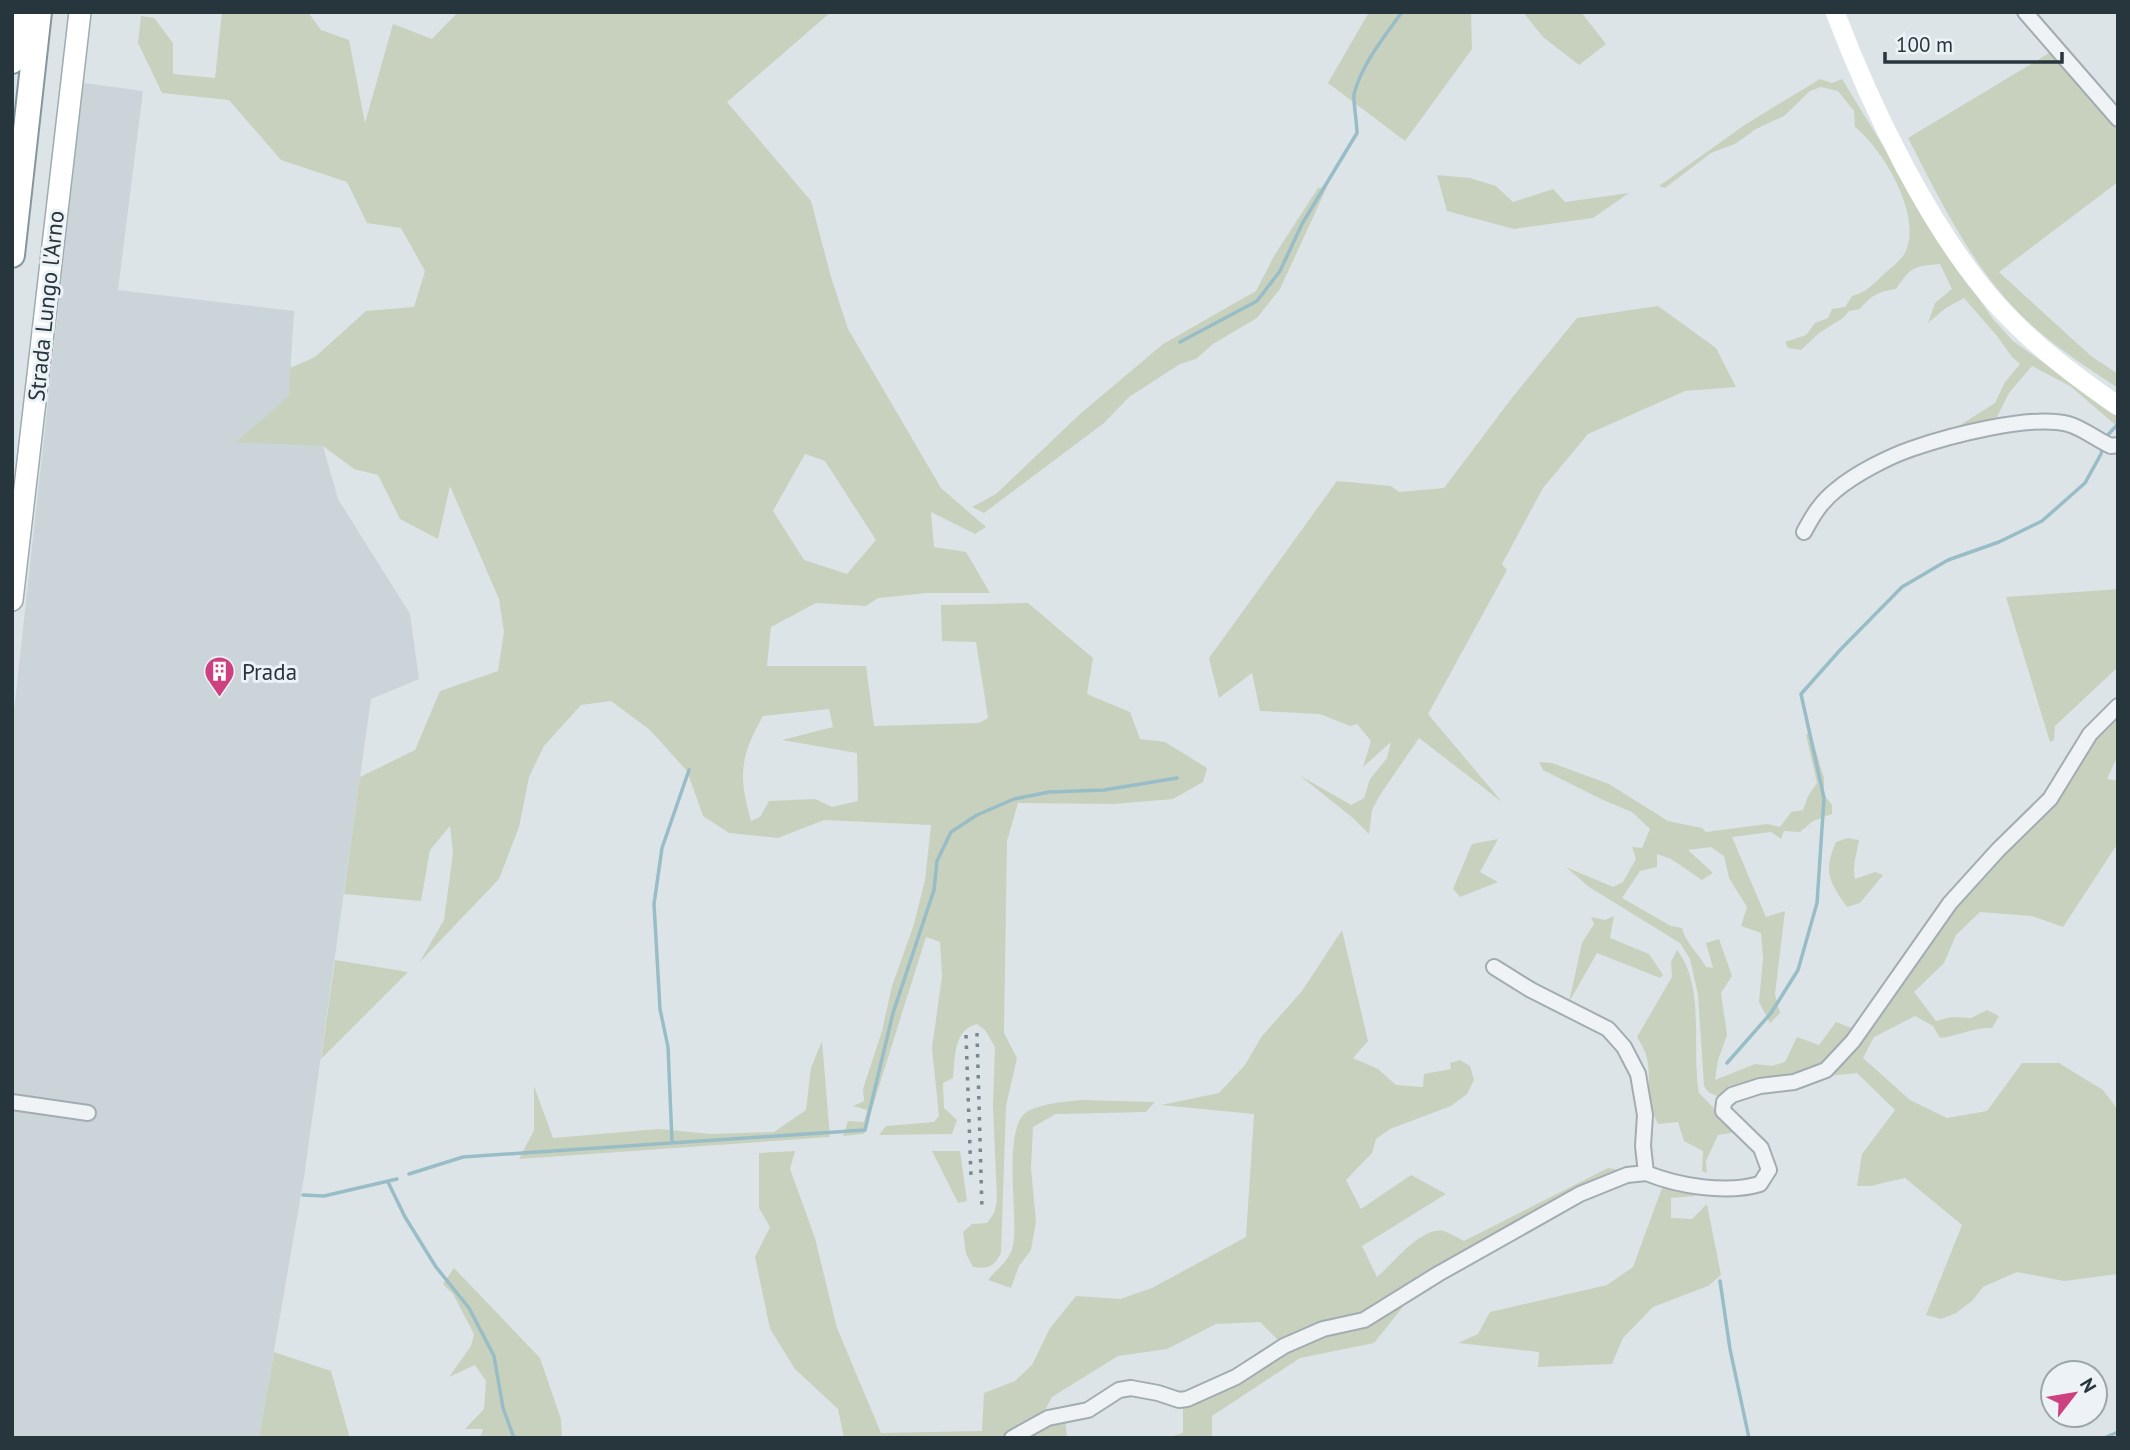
<svg xmlns="http://www.w3.org/2000/svg" width="2130" height="1450" font-family="'PT Sans',sans-serif">
  <style>
    .built { fill: #cbd4d9 }
    .green { fill: #c8d1be; fill-rule: evenodd }
    .lines { fill: none; stroke-linecap: round; stroke-linejoin: round }
    .stream { stroke: #98bdc7; stroke-width: 3.5 }
    .street-casing { stroke: #a3acb1; stroke-width: 18 }
    .primary-casing { stroke: #9cacb2; stroke-width: 24 }
    .highway-casing { stroke: #85969d; stroke-width: 28 }
    .street { stroke: #f0f3f5; stroke-width: 14 }
    .secondary { stroke: #fff; stroke-width: 19 }
    .primary { stroke: #fff; stroke-width: 21 }
    .highway { stroke: #fff; stroke-width: 24 }
    .rail { stroke: #778890; stroke-width: 3.5; stroke-dasharray: 3.5 7; stroke-linecap: butt }
    .labels { text-anchor: middle; stroke-width: 6; stroke-linejoin: round; paint-order: stroke }
    .street-label { font-size: 23px; fill: #27363d; stroke: #ecf2f5 }
    .poi-label { font-size: 23px; fill: #27363d; stroke: #ecf2f5; text-anchor: start }
  </style>
  <rect width="100%" height="100%" fill="#dde4e7"/>
  <path class="built" d="M 83,83 L 143,91 L 118,290 L 294,311 L 289,396 L 323,446 L 338,499 L 410,614 L 419,679 L 371,699 L 304,1177 L 259,1438 L 12,1438 L 12,729 Z"/>
  <g class="green">
    <path d="M 222,12 L 308,12 L 321,30 L 349,40 L 365,123 L 393,24 L 432,39 L 458,12 L 831,12 L 727,102 L 811,201 L 831,277 L 848,329 L 941,488 L 986,527 L 975,534 L 931,512 L 934,547 L 966,552 L 990,593 L 927,593 L 878,598 L 866,606 L 816,603 L 771,627 L 767,666 L 866,666 L 874,726 L 979,723 L 988,718 L 976,642 L 942,641 L 941,605 L 1028,603 L 1093,658 L 1087,694 L 1130,712 L 1140,739 L 1165,742 L 1207,768 L 1203,782 L 1173,799 L 1113,804 L 1018,803 L 1007,841 L 1004,1033 L 1017,1058 L 1006,1106 L 1001,1253 C 994,1267 988,1269 973,1267 L 966,1254 L 963,1232 L 972,1224 L 987,1223 L 994,1213 L 997,1201 L 993,1106 L 995,1047 L 985,1030 L 977,1024 C 953,1030 955,1059 953,1078 L 943,1083 L 944,1108 L 957,1120 L 952,1134 L 879,1135 L 886,1126 L 934,1122 L 939,1116 L 932,1048 L 942,976 L 940,942 L 926,937 L 864,1134 L 843,1136 L 848,1121 L 864,1122 L 867,1110 L 853,1106 L 864,1101 L 863,1089 L 882,1031 L 892,986 L 914,924 L 925,880 L 931,825 L 824,820 L 778,838 L 729,833 L 703,816 L 687,771 L 650,730 L 611,701 L 581,705 L 544,746 L 529,777 L 519,827 L 499,879 L 419,963 L 444,920 L 453,853 L 450,826 L 430,850 L 421,901 L 344,894 L 360,777 L 415,750 L 440,691 L 498,671 L 504,632 L 499,599 L 450,486 L 438,539 L 400,519 L 378,475 L 354,469 L 323,446 L 236,442 L 289,396 L 290,368 L 315,357 L 366,311 L 414,307 L 425,271 L 401,228 L 367,223 L 347,182 L 281,160 L 229,100 L 162,93 L 138,43 L 141,16 L 154,18 L 173,43 L 173,74 L 215,78 ZM 805,454 L 825,461 L 876,540 L 847,574 L 804,560 L 773,511 ZM 829,709 L 833,727 L 782,740 L 857,753 L 858,801 L 832,807 L 815,799 L 769,801 L 760,817 L 751,821 C 738,775 740,757 763,716 Z"/>
    <path d="M 1369,12 L 1471,12 L 1472,49 L 1405,141 L 1328,83 Z"/>
    <path d="M 1523,12 L 1581,12 L 1606,44 L 1579,65 L 1543,37 Z"/>
    <path d="M 2051,52 L 2118,125 L 2118,182 L 1999,272 L 2091,356 L 2118,374 L 2118,388 C 2084,366 2043,339 2016,310 C 1969,261 1939,198 1908,138 Z"/>
    <path d="M 1820,79 L 1832,83 L 1842,79 L 1955,263 L 1992,318 L 2013,341 L 2118,415 L 2118,427 L 2070,386 L 2032,366 L 2009,393 L 1994,423 L 1941,437 L 1995,403 L 2005,382 L 2020,364 L 2012,357 L 1997,336 L 1964,298 L 1946,308 L 1928,323 L 1935,303 L 1952,289 L 1940,264 C 1914,266 1911,267 1896,289 C 1879,291 1870,296 1860,309 L 1849,311 L 1843,318 L 1819,333 L 1801,350 L 1788,348 L 1785,342 L 1806,335 L 1815,323 L 1828,318 L 1832,309 L 1845,307 L 1852,296 C 1865,293 1874,284 1883,275 C 1889,269 1898,263 1903,256 C 1926,221 1884,150 1855,127 L 1854,111 L 1838,91 L 1821,87 L 1810,91 L 1784,116 L 1756,129 L 1735,144 L 1711,153 L 1665,188 L 1659,186 L 1746,124 Z"/>
    <path d="M 1437,175 L 1470,178 L 1496,186 L 1513,202 L 1553,189 L 1565,202 L 1629,193 L 1593,218 L 1514,229 L 1447,211 Z"/>
    <path d="M 1327,187 L 1280,289 L 1257,318 L 1213,344 L 1196,359 L 1180,364 L 1129,397 L 1104,423 L 984,513 L 972,507 L 996,494 L 1080,414 L 1163,344 L 1256,291 L 1274,256 L 1318,188 Z"/>
    <path d="M 1658,306 L 1716,348 L 1736,387 L 1685,391 L 1588,434 L 1543,488 L 1502,564 L 1507,570 L 1428,714 L 1502,802 L 1419,738 L 1380,795 L 1372,810 L 1369,834 L 1353,818 L 1299,775 L 1351,805 L 1364,798 L 1370,779 L 1387,758 L 1391,742 L 1363,767 L 1371,741 L 1357,724 L 1350,726 L 1320,714 L 1260,711 L 1252,673 L 1219,698 L 1209,658 L 1337,481 L 1391,486 L 1399,492 L 1444,488 L 1511,399 L 1577,318 Z"/>
    <path d="M 2118,589 L 2118,667 L 2055,726 L 2054,740 L 2050,742 L 2006,597 Z"/>
    <path d="M 2118,716 L 2118,755 L 2107,779 L 2118,781 L 2118,843 L 2063,927 L 2032,916 L 1980,912 L 1956,935 L 1944,963 L 1914,992 L 1936,1021 L 1951,1017 L 1971,1018 L 1987,1010 L 1999,1016 L 1992,1028 C 1974,1027 1958,1036 1940,1038 L 1933,1026 L 1915,1016 L 1874,1037 L 1863,1058 L 1910,1100 L 1947,1118 L 1987,1111 L 2022,1063 L 2059,1063 L 2103,1090 L 2118,1110 L 2118,1274 L 2064,1281 L 2017,1272 L 1983,1287 L 1972,1301 L 1956,1313 L 1941,1319 L 1926,1315 L 1962,1225 L 1905,1178 L 1870,1186 L 1857,1186 L 1862,1154 L 1895,1110 L 1857,1073 L 1828,1076 C 1919,952 2011,827 2118,716 Z"/>
    <path d="M 1810,731 L 1824,778 L 1824,795 L 1832,805 L 1832,814 L 1813,821 L 1800,832 L 1784,831 L 1781,839 L 1771,832 L 1732,837 L 1766,917 L 1785,911 L 1775,994 L 1780,1013 L 1770,1023 L 1759,1002 L 1763,958 L 1761,933 L 1741,926 L 1747,907 L 1729,878 L 1724,856 L 1711,847 L 1688,850 L 1713,873 L 1702,880 L 1671,859 L 1657,854 L 1657,867 L 1640,871 L 1622,898 L 1671,926 L 1682,928 C 1686,943 1698,953 1706,967 L 1713,968 L 1706,943 L 1719,939 L 1732,976 L 1721,993 L 1727,1035 L 1718,1060 L 1715,1080 L 1755,1064 L 1772,1066 L 1785,1062 L 1797,1037 L 1819,1045 L 1836,1022 L 1854,1029 L 1824,1068 L 1798,1076 L 1730,1086 L 1717,1096 L 1708,1092 L 1704,1086 L 1698,995 L 1690,959 L 1680,943 L 1589,887 L 1566,867 L 1613,887 L 1623,882 L 1636,859 L 1632,847 L 1642,848 L 1650,829 L 1632,812 L 1603,800 L 1543,770 L 1539,762 L 1552,763 L 1609,784 L 1668,821 L 1702,828 L 1706,832 L 1767,824 L 1780,827 L 1791,812 L 1803,810 L 1808,796 L 1817,783 L 1806,735 Z"/>
    <path d="M 1848,838 L 1859,840 C 1857,854 1852,865 1855,879 L 1875,872 L 1883,875 L 1860,903 L 1847,907 C 1829,881 1823,872 1836,842 Z"/>
    <path d="M 1498,839 L 1480,872 L 1498,882 L 1460,897 L 1453,889 L 1472,844 Z"/>
    <path d="M 1614,916 L 1610,938 L 1649,954 L 1663,975 L 1660,978 L 1597,953 L 1569,1002 L 1582,943 L 1594,924 L 1591,917 L 1605,920 Z"/>
    <path d="M 1342,930 L 1368,1041 L 1353,1058 L 1378,1069 L 1396,1085 L 1423,1087 L 1424,1074 L 1451,1069 L 1450,1063 L 1460,1060 L 1470,1066 L 1474,1080 L 1467,1094 L 1451,1106 L 1390,1129 L 1376,1139 L 1372,1153 L 1346,1180 L 1361,1209 L 1411,1175 L 1446,1194 L 1362,1246 L 1377,1277 C 1393,1264 1421,1226 1444,1231 C 1450,1233 1458,1238 1464,1241 L 1608,1168 L 1626,1171 L 1362,1316 L 1280,1342 L 1260,1322 L 1216,1324 L 1167,1349 L 1118,1356 L 1052,1397 L 1041,1418 L 1004,1438 L 844,1438 L 838,1409 L 795,1369 L 770,1329 L 755,1257 L 770,1227 L 759,1208 L 759,1153 L 795,1151 L 790,1169 L 815,1238 L 837,1328 L 881,1433 L 982,1431 L 984,1393 L 1015,1381 L 1032,1365 L 1050,1328 L 1076,1296 L 1120,1299 L 1152,1288 L 1246,1237 L 1254,1114 L 1161,1105 L 1219,1093 L 1245,1065 L 1262,1036 L 1302,991 Z"/>
    <path d="M 1677,950 C 1706,987 1691,1048 1699,1093 L 1737,1132 L 1718,1135 L 1706,1161 L 1707,1173 L 1702,1171 L 1703,1151 L 1684,1141 L 1678,1122 L 1658,1124 C 1644,1096 1652,1085 1647,1058 C 1645,1051 1641,1043 1637,1037 L 1672,977 L 1671,962 Z"/>
    <path d="M 335,960 L 408,972 L 321,1059 Z"/>
    <path d="M 822,1041 L 830,1137 L 519,1159 L 534,1130 L 534,1086 L 553,1138 L 659,1129 L 711,1134 L 774,1132 L 806,1110 L 811,1068 Z"/>
    <path d="M 1081,1100 L 1155,1102 L 1146,1112 L 1056,1114 L 1033,1127 L 1031,1168 L 1036,1222 L 1031,1250 L 1019,1266 L 1011,1288 L 988,1280 C 997,1268 1009,1262 1013,1246 C 1019,1217 1001,1126 1028,1111 C 1044,1103 1064,1102 1081,1100 Z"/>
    <path d="M 932,1151 L 960,1151 L 967,1201 L 958,1203 Z"/>
    <path d="M 1662,1188 L 1697,1190 L 1695,1196 L 1671,1198 L 1671,1218 L 1692,1219 L 1707,1204 L 1721,1275 L 1708,1286 L 1653,1307 L 1623,1338 L 1612,1364 L 1538,1367 L 1539,1352 L 1458,1343 L 1478,1334 L 1490,1312 L 1607,1285 L 1633,1267 Z"/>
    <path d="M 454,1268 L 540,1358 L 561,1419 L 562,1438 L 480,1438 L 483,1429 L 465,1429 L 484,1409 L 486,1381 L 475,1365 L 449,1377 L 471,1346 L 474,1334 L 453,1294 L 443,1284 Z"/>
    <path d="M 1406,1303 L 1374,1343 L 1300,1358 L 1212,1416 L 1212,1438 L 1166,1438 L 1183,1433 L 1183,1406 L 1285,1349 L 1320,1336 L 1365,1325 Z"/>
    <path d="M 274,1352 L 331,1371 L 350,1438 L 259,1438 Z"/>
    <path d="M 1065,1419 L 1067,1438 L 1023,1438 L 1051,1422 Z"/>
  </g>
  <g class="lines">
    <g class="stream">
      <path d="M 1180,342 L 1257,301 L 1280,271 L 1302,224 L 1357,133 C 1357,124 1353,99 1354,94 C 1362,64 1384,37 1402,12"/>
      <path d="M 2104,439 L 2118,424"/>
      <path d="M 1727,1063 L 1771,1013 L 1798,970 L 1817,903 L 1824,798 L 1801,694 L 1841,649 L 1902,587 L 1948,560 L 1999,542 L 2042,521 L 2085,483 L 2101,454 L 2103,446"/>
      <path d="M 672,1142 L 668,1047 L 660,1009 L 654,904 L 662,848 L 689,770"/>
      <path d="M 409,1174 L 463,1157 L 865,1130 L 893,1013 L 934,890 L 937,861 L 951,832 L 977,815 L 1014,799 L 1049,792 L 1104,790 L 1177,778"/>
      <path d="M 388,1182 L 405,1217 L 436,1267 L 469,1308 L 494,1356 L 503,1408 L 514,1438"/>
      <path d="M 303,1195 L 324,1196 L 397,1179"/>
      <path d="M 1720,1281 L 1730,1349 L 1749,1438"/>
      <path d="M 2104,1438 L 2118,1432"/>
    </g>
    <defs>
      <g id="street">
        <path d="M 2025,12 L 2118,119"/>
        <path d="M 1804,532 C 1813,515 1821,502 1836,490 C 1855,474 1888,457 1911,449 C 1948,436 2031,414 2068,424 C 2083,428 2097,440 2111,446 L 2118,445"/>
        <path d="M 1494,967 L 1531,990 L 1608,1029 L 1624,1047 L 1638,1074 L 1645,1115 L 1643,1146 L 1646,1173 C 1678,1186 1726,1194 1760,1184 L 1769,1170 L 1761,1148 L 1723,1111 L 1724,1102 L 1732,1095 L 1760,1086 L 1794,1082 L 1826,1070 L 1853,1041 L 1950,903 L 1998,850 L 2050,799 L 2090,734 L 2118,706"/>
        <path d="M 12,1102 L 88,1113"/>
        <path d="M 1012,1438 L 1048,1418 L 1088,1410 L 1119,1390 L 1131,1388 L 1158,1393 L 1179,1400 L 1187,1399 L 1236,1377 L 1284,1346 L 1323,1329 L 1364,1320 L 1438,1274 L 1580,1194 L 1627,1175 L 1646,1173"/>
      </g>
      <path id="primary" d="M 12,600 L 80,12"/>
      <g id="highway">
        <path d="M 12,61 L 18,12"/>
        <path d="M 12,255 L 39,12"/>
      </g>
    </defs>
    <use href="#street" class="street-casing"/>
    <use href="#primary" class="primary-casing"/>
    <use href="#highway" class="highway-casing"/>
    <use href="#street" class="street"/>
    <path class="secondary" d="M 1835,12 C 1871,107 1931,233 2000,308 C 2035,346 2075,376 2118,406"/>
    <use href="#primary" class="primary"/>
    <use href="#highway" class="highway"/>
    <g class="rail">
      <path d="M 977,1033 L 982,1210"/>
      <path d="M 966,1035 L 971,1177"/>
    </g>
  </g>
  <defs>
    <symbol id="building-pin" viewBox="-11 -11 22 30"><path d="M0 17L-7.5 6A9.5 9.5 0 1 1 7.5 6Z" fill="#cd4180" stroke="#ecf2f5"/><path d="M-4-6H4V6H1V3H-1V6H-4ZM-2.5-4.3h1.7v1.8h-1.7ZM.8-4.3h1.7v1.8H.8ZM-2.5-1h1.7V.8h-1.7ZM.8-1h1.7V.8H.8Z" fill="#fff"/></symbol>
  </defs>
  <g fill-rule="evenodd">
    <use href="#building-pin" x="202" y="654" width="35" height="47"/>
  </g>
  <g class="labels">
    <g class="street-label">
      <text transform="translate(46 306) rotate(-84)" y="8">Strada Lungo l'Arno</text>
    </g>
    <g class="poi-label">
      <text x="242" y="680">Prada</text>
    </g>
  </g>
  <rect width="2130" height="1450" fill="none" stroke="#27363d" stroke-width="28"/>
  <g transform="translate(2074 1394) rotate(59)"><circle r="33" fill="#ecf2f5" stroke="#9da7ab" stroke-width="2"/>
  <path d="M0-5L12 26L0 18L-12 26Z" fill="#cd4180"/>
  <text y="-10" font-size="19" font-weight="bold" text-anchor="middle" fill="#27363d">N</text>
  </g>
  <path d="M1885 52v10h177v-10" fill="none" stroke="#27363d" stroke-width="3.5"/>
  <text x="1896" y="52" font-size="21" fill="#27363d" stroke="#ecf2f5" stroke-width="5" paint-order="stroke">100 m</text>
</svg>
